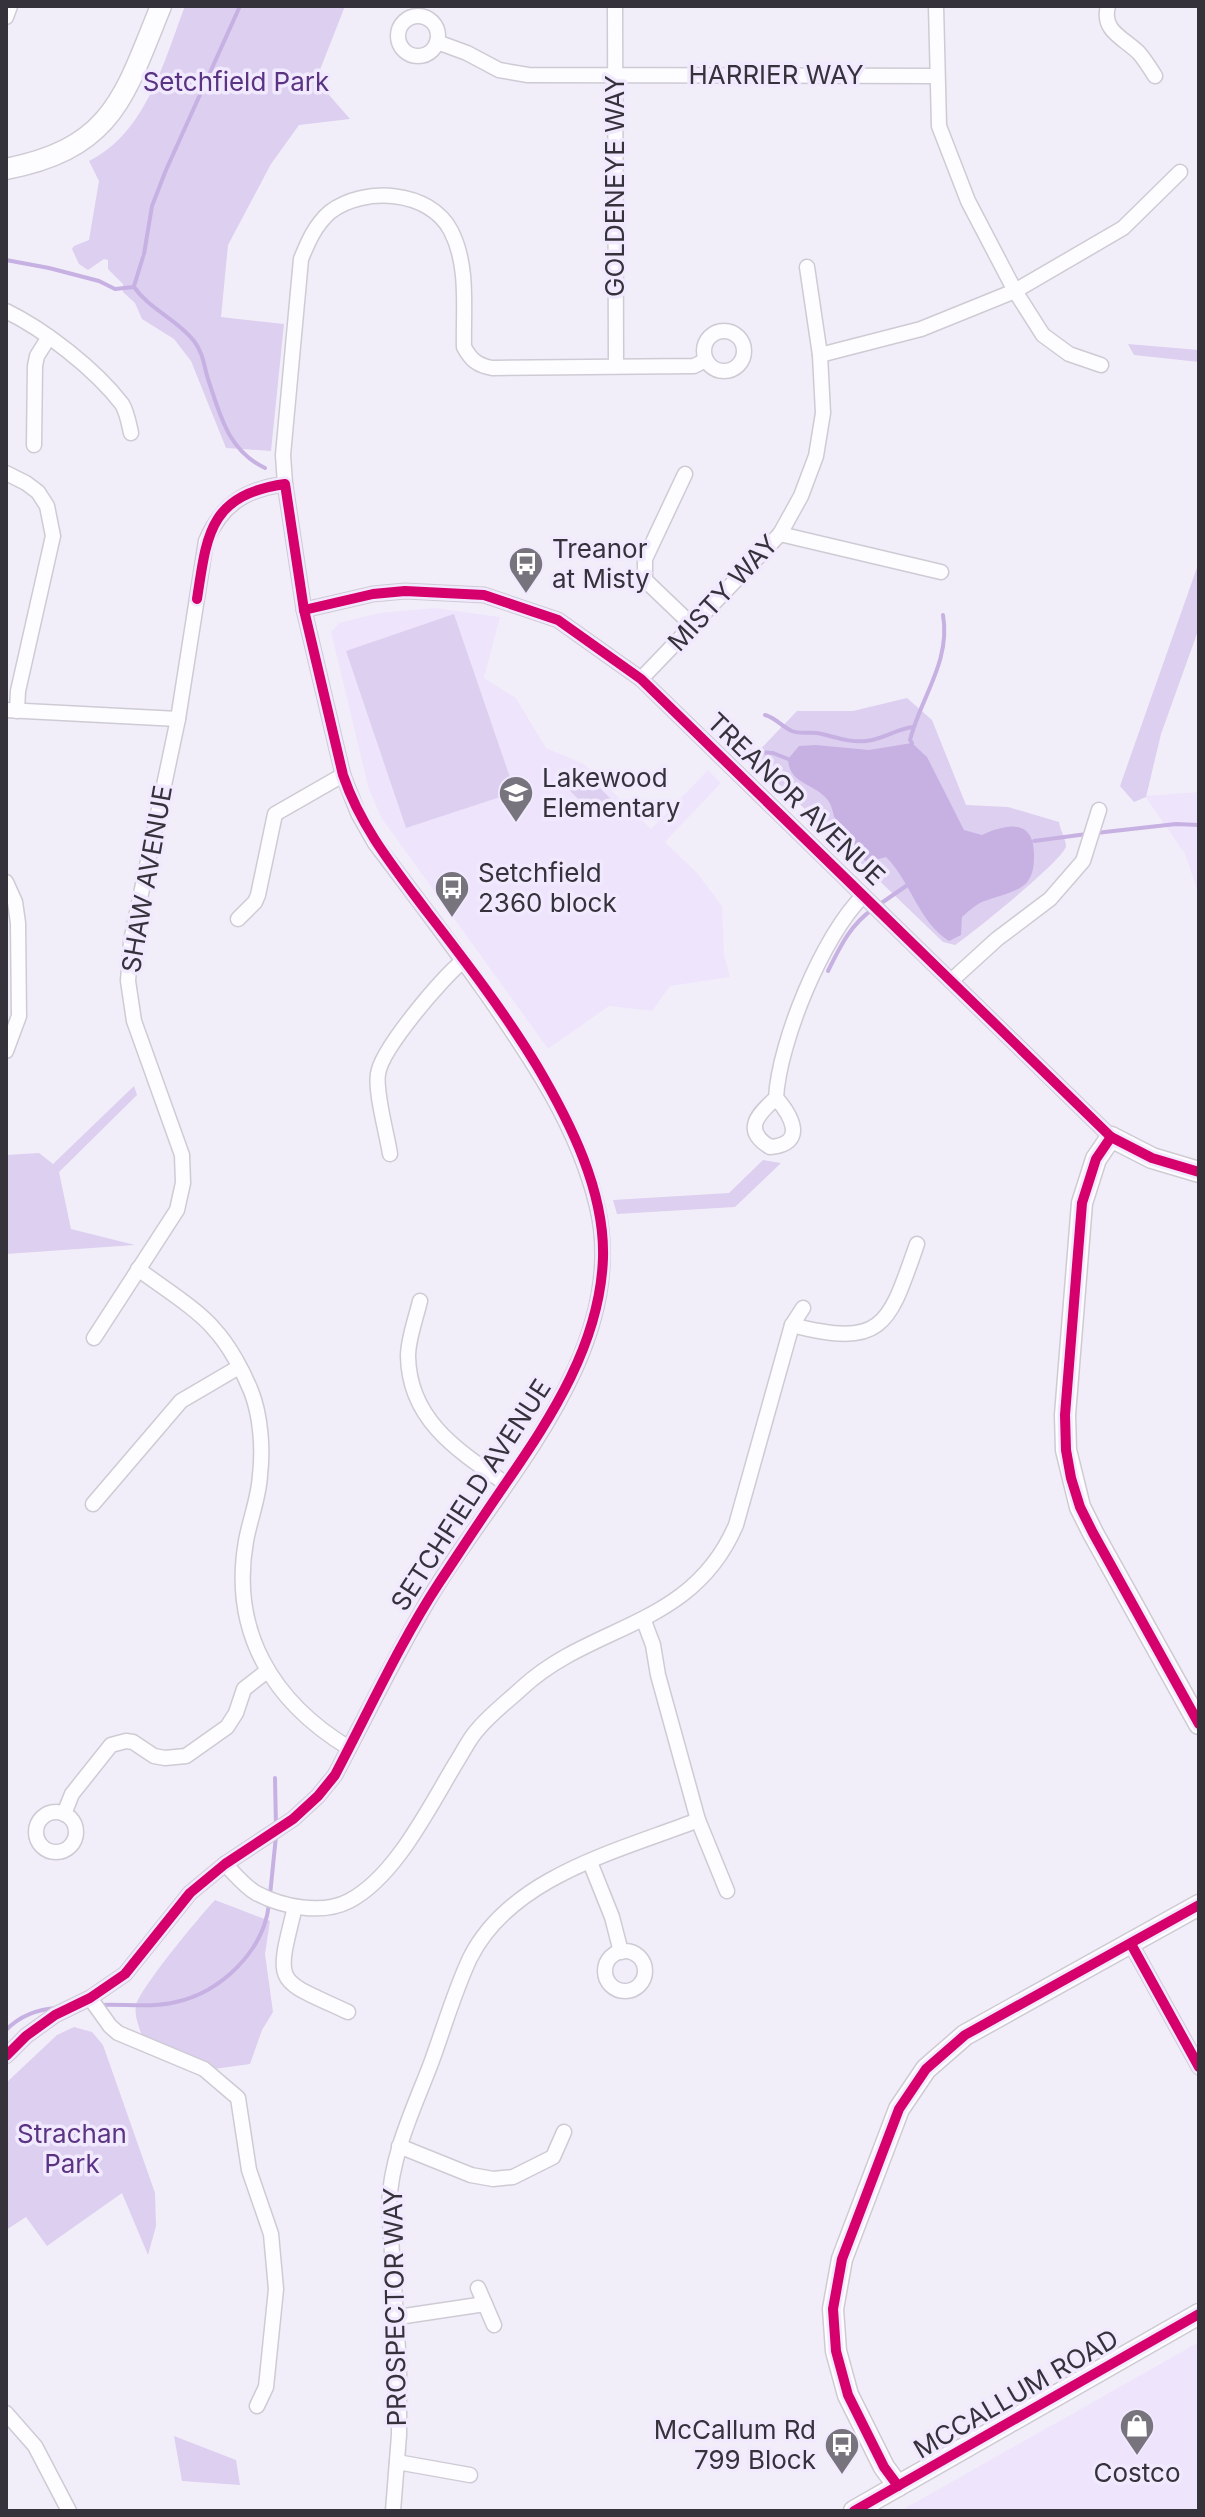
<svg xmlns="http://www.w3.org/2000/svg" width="1205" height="2517" font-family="Inter,sans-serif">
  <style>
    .built { fill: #eee5fc }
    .green { fill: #ddcff0 }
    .water { fill: #c7b1e3 }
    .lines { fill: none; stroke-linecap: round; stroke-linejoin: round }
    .stream { stroke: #c7b1e3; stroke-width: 4 }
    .street-casing { stroke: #cfcbd5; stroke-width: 17 }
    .secondary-casing { stroke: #cfcbd5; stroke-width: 23 }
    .street { stroke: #fdfcfe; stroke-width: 14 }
    .secondary { stroke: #fdfcfe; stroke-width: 20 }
    .cycleway-casing { stroke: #f1e9fe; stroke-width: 15 }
    .cycleway { stroke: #d6006c; stroke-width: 10 }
    .labels { text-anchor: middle; stroke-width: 7; stroke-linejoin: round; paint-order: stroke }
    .street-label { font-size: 26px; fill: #36323c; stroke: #f1e9fe }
    .park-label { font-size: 26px; fill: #5a3483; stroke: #f1e9fe }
    .poi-label { font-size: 26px; fill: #36323c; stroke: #f1e9fe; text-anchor: start }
  </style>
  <rect width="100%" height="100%" fill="#f2eef9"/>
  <g class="built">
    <path d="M 435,608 L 500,617 L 484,678 L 516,698 L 546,748 L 584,764 L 651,829 L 708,770 L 721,783 L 665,842 L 698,874 L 722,906 L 724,954 L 730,977 L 670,986 L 652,1011 L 609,1006 L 548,1049 L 393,834 L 382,819 L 369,790 L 331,632 L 339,623 L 379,613 Z"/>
    <path d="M 1199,792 L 1199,896 L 1185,854 L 1145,796 Z"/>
    <path d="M 1199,2342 L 1199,2511 L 900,2511 Z"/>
  </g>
  <g class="green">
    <path d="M 185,6 L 345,6 L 316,80 L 350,119 L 299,125 L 271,164 L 228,245 L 221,317 L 284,324 L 271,451 L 226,448 L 191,361 L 174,339 L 142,319 L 135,303 L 123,292 L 123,284 L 108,269 L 108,260 L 104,259 L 88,270 L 79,264 L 72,249 L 74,246 L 89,240 L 99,181 L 89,161 C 146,133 164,61 185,6 Z"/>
    <path d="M 1128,344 L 1199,350 L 1199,362 L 1134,355 Z"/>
    <path d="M 1199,562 L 1199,628 L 1161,734 L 1146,797 L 1134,802 L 1120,786 Z"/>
    <path d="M 454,614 L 515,792 L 406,828 L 346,651 Z"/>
    <path d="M 907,698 L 932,720 L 966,805 L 1008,807 L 1059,822 C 1060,830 1066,839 1066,846 C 1065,859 970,935 955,945 L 943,942 L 752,758 L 797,711 L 853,711 Z"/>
    <path d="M 584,772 L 615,803 L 599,819 L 568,789 Z"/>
    <path d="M 134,1086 L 137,1095 L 59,1172 L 71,1229 L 135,1245 L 6,1254 L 6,1155 L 39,1153 L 53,1164 Z"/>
    <path d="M 763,1160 L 781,1163 L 735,1207 L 617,1214 L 613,1200 L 729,1193 Z"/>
    <path d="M 215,1900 L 270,1921 L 265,1954 L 273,2012 L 262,2030 L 250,2064 L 214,2069 L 142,2036 C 139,2026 134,2016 136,2005 C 141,1987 200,1916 215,1900 Z"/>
    <path d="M 74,2027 L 92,2032 L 103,2045 L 155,2193 L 156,2226 L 148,2255 L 122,2193 L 47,2246 L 26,2217 L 6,2230 L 6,2083 L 57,2035 Z"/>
    <path d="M 174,2436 L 236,2460 L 240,2485 L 182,2481 Z"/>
  </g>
  <path class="water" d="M 912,743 L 927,757 L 964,830 L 982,835 C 1008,823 1035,819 1034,857 C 1034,865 1033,874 1028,881 C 1019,893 996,896 982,902 C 975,905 968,912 962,917 L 961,935 L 949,941 C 918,921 911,882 886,857 L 867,862 C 858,856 841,832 836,821 C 832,813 833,805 826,798 C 813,783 789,784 788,759 L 799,746 L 816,745 L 869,750 Z"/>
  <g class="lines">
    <g class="stream">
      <path d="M 144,254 L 152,206 L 166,170 L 240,6"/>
      <path d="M 6,260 L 49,268 L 99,281 L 115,289 L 134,287 C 150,310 177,319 194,341 C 204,354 204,368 209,382 C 221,418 229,451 265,468"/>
      <path d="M 134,286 L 143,257"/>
      <path d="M 765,715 C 776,718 781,726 792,731 C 798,734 809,732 817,733 C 833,736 849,743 866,741 C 884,739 896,729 913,727"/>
      <path d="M 912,743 L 910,740 C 921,697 951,661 943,615"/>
      <path d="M 741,751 L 773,753 L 788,759"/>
      <path d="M 1096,833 L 1176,824 L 1199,825"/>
      <path d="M 1034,841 L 1087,834"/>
      <path d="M 880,904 L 906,886"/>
      <path d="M 828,971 C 840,947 850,925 873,909"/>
      <path d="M 275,1778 L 276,1827"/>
      <path d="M 270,1895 L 276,1836"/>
      <path d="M 101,2005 C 126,2004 152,2008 176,2002 C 221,1992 264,1951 269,1904"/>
      <path d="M 6,2030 C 20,2016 37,2009 57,2008"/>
    </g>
    <defs>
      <g id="street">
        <path d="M 615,6 L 616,366"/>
        <path d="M 936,6 L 939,126 L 968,201 L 1015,291 L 1043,335 L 1069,354 L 1101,365"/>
        <path d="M 1108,6 C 1101,31 1124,38 1139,53 C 1145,60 1150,68 1155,76"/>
        <circle cx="418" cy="36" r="20"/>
        <path d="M 6,17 L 10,6"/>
        <path d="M 437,42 L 467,53 L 499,70 L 528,75 L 936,76"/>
        <path d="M 6,311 C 45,330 95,369 122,404 C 127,412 129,424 131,433"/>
        <circle cx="724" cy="351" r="20"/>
        <path d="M 820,355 L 921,329 L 1015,291 L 1123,228 L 1180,172"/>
        <path d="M 34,445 L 35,366 L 37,356 L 49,337"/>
        <path d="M 6,473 L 26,483 L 38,492 L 47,506 L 53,536 L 18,691 L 17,711"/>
        <path d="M 685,474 L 645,559 L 645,580 L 693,626"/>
        <path d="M 780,534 L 941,572"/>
        <path d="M 304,610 L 373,594 L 405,591 L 484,595 L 558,620 L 641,679 L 1111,1137"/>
        <path d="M 641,679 L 780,534 L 801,496 L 816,456 L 823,413 L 820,355 L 807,267"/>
        <path d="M 6,710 L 178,719"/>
        <path d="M 6,882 L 15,902 L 18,923 L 19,1016 L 6,1051"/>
        <path d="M 238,919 L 255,902 L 258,895 L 275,814 L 343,775"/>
        <path d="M 952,980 L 997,939 L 1050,899 L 1083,861 L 1099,810"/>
        <path d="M 776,1098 C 758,1114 742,1130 770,1147 C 807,1144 792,1116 776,1098 C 779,1042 823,935 863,896"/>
        <path d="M 390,1154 C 387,1134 375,1092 378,1074 C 381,1049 443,977 463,961"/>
        <path d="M 138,1269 C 159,1285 199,1310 214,1329 C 229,1345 243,1371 251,1391 C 261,1416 263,1450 260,1475 C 259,1497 250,1519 246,1541 C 230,1632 273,1702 349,1748"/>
        <path d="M 420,1301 C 416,1318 408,1339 408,1356 C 409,1420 458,1451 505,1483"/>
        <path d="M 792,1325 C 884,1349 889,1324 917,1244"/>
        <path d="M 94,1338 L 177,1210 L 183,1183 L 182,1155 L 134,1021 L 128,981 L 131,941 L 178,719 L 206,541 C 222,504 246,489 285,484"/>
        <path d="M 93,1504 L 181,1401 L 239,1367"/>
        <path d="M 644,1621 L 653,1645 L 658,1675 L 698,1820 L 727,1891"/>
        <circle cx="56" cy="1832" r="20"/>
        <path d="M 64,1814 L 72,1794 L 111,1745 L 126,1741 L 133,1742 L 154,1756 L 165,1758 L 186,1756 L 227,1727 L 236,1713 L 244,1689 L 267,1671"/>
        <path d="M 590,1862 L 612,1917 L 621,1952"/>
        <path d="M 225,1864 C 234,1873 244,1886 256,1893 C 282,1907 322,1915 349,1901 C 397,1876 431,1803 459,1758 C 465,1748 471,1736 479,1728 C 492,1713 509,1700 523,1687 C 593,1623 692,1628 736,1525 L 792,1325 L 803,1308"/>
        <path d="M 295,1907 C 275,1987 275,1978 348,2012"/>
        <path d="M 1131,1944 L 1199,2067"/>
        <circle cx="625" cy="1971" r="20"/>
        <path d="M 90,1998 L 110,2026 L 118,2033 L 204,2069 L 238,2098 L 249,2170 L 271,2234 L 276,2289 L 266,2387 L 257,2406"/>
        <path d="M 6,2056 L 26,2036 L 55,2015 L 90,1998 L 125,1974 L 190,1893 L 225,1864 L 293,1819 L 318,1796 L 335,1775 C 368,1713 398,1649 435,1589 C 504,1478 631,1348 597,1206 C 578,1127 532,1059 486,993 C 450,942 413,893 375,843 L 358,813 L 343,775 L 304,610 L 285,484 L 283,455 L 301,259 C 308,242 315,225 330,212 C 364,186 430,190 451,231 C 469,266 463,309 464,347 C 471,360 477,365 492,368 L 694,366 L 706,360"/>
        <path d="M 399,2146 L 471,2175 L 493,2179 L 513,2177 L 553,2157 L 564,2132"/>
        <path d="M 478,2288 L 494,2325"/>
        <path d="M 398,2317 L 485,2304"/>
        <path d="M 6,2413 L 35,2446 L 69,2511"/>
        <path d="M 397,2462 L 470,2475"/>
        <path d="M 393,2511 L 399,2435 L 399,2365 L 389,2205 C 391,2156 412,2112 430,2066 C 443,2031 454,1992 470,1958 C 511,1876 619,1851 698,1820"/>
      </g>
      <g id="secondary">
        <path d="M 6,169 C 113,148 124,97 161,6"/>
        <path d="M 1199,1172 L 1152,1158 L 1111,1137 L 1096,1159 L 1082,1203 L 1065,1415 L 1066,1450 L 1080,1507 L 1093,1533 L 1199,1724"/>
        <path d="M 898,2486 L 884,2467 L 848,2395 L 836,2351 L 833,2309 L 842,2259 L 899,2109 L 926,2069 L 965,2035 L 1199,1905"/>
        <path d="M 854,2511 L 1199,2314"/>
      </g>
    </defs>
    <use href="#street" class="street-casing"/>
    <use href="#secondary" class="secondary-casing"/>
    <use href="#street" class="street"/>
    <use href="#secondary" class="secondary"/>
    <defs>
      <g id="cycleway">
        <path d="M 304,610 L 373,594 L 405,591 L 484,595 L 558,620 L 641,679 L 1111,1137 L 1152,1158 L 1199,1172"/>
        <path d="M 1111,1137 L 1096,1159 L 1082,1203 L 1065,1415 L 1066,1450 L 1071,1478 L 1080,1507 L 1093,1533 L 1199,1724"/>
        <path d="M 1131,1944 L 1199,2067"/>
        <path d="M 6,2056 L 26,2036 L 55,2015 L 90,1998 L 125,1974 L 190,1893 L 225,1864 L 293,1819 L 318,1796 L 335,1775 C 369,1711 399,1644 439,1583 C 461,1550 483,1516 506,1483 C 552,1416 600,1343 603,1258 C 605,1191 570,1122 537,1066 C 505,1013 466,962 428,913 C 395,869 361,828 343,775 L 304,610 L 285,484 C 209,495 207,534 197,599"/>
        <path d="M 898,2486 L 884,2467 L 848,2395 L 836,2351 L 833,2309 L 842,2259 L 899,2109 L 926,2069 L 965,2035 L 1199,1905"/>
        <path d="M 854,2511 L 1199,2314"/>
      </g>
    </defs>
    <use href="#cycleway" class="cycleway-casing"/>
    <use href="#cycleway" class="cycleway"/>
  </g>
  <defs>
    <symbol id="bus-pin" viewBox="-11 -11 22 30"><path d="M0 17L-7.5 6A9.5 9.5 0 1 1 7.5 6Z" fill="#78747e" stroke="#f1e9fe"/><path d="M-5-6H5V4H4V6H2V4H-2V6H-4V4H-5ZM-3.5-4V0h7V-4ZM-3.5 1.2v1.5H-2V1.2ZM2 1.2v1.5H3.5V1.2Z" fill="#fff"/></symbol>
    <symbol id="school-pin" viewBox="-11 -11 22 30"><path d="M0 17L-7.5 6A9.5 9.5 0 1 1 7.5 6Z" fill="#78747e" stroke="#f1e9fe"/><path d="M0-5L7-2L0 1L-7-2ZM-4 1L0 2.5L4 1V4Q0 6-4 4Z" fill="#fff"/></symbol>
    <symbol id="shop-pin" viewBox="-11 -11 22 30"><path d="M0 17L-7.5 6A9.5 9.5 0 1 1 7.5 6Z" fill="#78747e" stroke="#f1e9fe"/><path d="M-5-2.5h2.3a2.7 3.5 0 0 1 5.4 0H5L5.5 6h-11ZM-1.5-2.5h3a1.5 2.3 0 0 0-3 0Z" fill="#fff"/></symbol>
  </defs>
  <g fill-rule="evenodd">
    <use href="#bus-pin" x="506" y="544" width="40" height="54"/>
    <use href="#school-pin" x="496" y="773" width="40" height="54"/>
    <use href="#bus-pin" x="432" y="868" width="40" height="54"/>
    <use href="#shop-pin" x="1117" y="2406" width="40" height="54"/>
    <use href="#bus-pin" x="822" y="2425" width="40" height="54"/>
  </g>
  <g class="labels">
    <g class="street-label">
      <text x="776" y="84">HARRIER WAY</text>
      <text transform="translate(615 186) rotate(-90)" y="9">GOLDENEYE WAY</text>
      <text transform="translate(723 593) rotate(-47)" y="9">MISTY WAY</text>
      <text transform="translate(796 799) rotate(44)" y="9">TREANOR AVENUE</text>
      <text transform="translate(147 879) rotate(-80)" y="9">SHAW AVENUE</text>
      <text transform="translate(471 1495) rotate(-57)" y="9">SETCHFIELD AVENUE</text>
      <text transform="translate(395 2307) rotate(-91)" y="9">PROSPECTOR WAY</text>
      <text transform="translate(1016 2394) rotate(-30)" y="9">MCCALLUM ROAD</text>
    </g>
    <g class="park-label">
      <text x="236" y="91">Setchfield Park</text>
      <text x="72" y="2143">Strachan<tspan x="72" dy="30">Park</tspan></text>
    </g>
    <g class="poi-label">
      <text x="552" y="558">Treanor<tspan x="552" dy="30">at Misty</tspan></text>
      <text x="542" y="787">Lakewood<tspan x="542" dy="30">Elementary</tspan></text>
      <text x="478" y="882">Setchfield<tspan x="478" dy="30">2360 block</tspan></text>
      <text x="816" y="2439" text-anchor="end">McCallum Rd<tspan x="816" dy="30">799 Block</tspan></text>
      <text x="1137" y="2482" text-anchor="middle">Costco</text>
    </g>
  </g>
  <rect width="1205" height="2517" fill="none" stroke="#36323c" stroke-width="16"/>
</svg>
